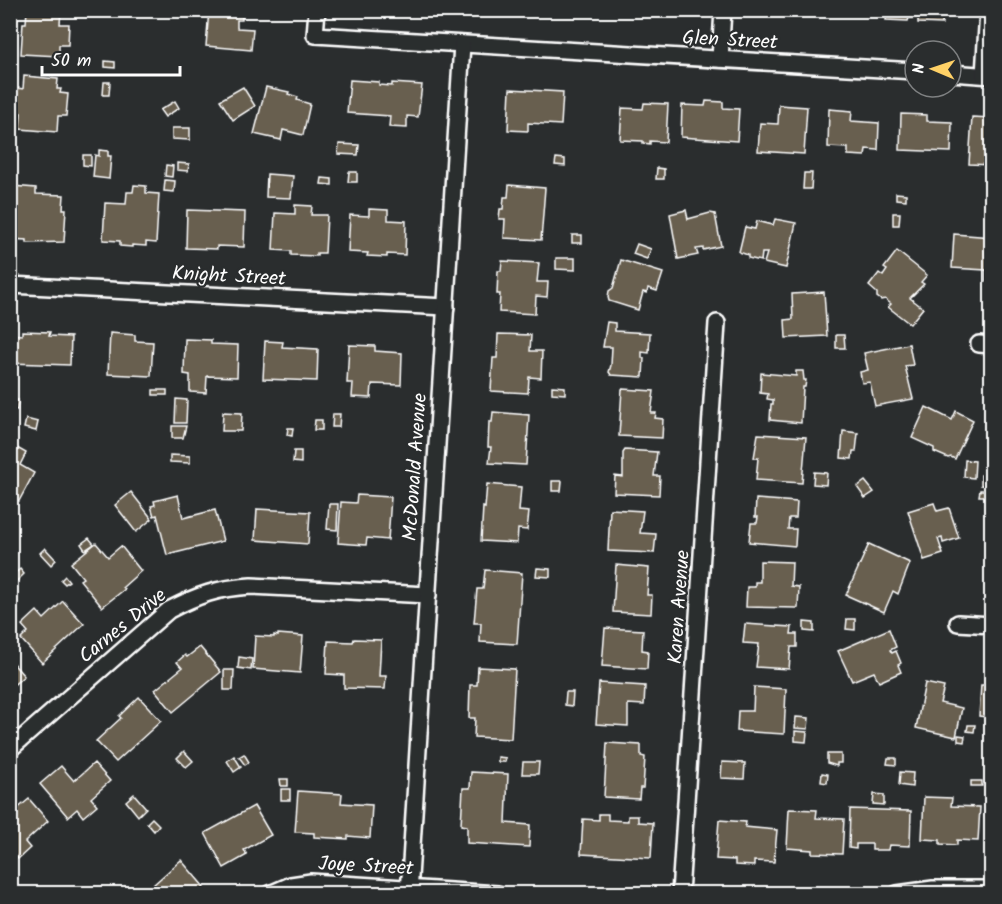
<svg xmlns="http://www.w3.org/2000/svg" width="1002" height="904" font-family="Kalam,sans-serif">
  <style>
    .building { fill: #685e4f; stroke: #fff; stroke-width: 1.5 }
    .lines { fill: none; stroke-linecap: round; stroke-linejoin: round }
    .minor-casing { stroke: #fff; stroke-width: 20 }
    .minor { stroke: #2a2d2e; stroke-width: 15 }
    .labels { text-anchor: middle; stroke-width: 4.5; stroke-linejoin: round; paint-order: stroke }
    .street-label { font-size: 20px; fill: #fff; stroke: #2a2d2e }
  </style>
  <rect width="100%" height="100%" fill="#2a2d2e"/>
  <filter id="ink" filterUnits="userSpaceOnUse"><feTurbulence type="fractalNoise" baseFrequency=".0167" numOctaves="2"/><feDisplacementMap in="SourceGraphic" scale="12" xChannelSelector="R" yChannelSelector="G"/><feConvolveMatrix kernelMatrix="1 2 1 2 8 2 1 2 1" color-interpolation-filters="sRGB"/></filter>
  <g filter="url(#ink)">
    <g class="building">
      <path d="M 27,10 L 61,10 L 60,24 L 69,24 L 68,45 L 59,45 L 59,56 L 21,54 L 23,23 L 26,23 Z"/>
      <path d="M 209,10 L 242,10 L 242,20 L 237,20 L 237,28 L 253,29 L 251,50 L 206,46 Z"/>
      <path d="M 887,10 L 943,10 L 942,24 L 918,23 L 918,18 L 909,18 L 908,21 L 886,20 Z"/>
      <path d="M 105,61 L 115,62 L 115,68 L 105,67 Z"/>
      <path d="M 24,76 L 58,79 L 57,89 L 61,89 L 60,93 L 68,94 L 66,116 L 58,116 L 57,132 L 20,129 L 21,113 L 16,113 L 17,88 L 23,89 Z"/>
      <path d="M 350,80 L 379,82 L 379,85 L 392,86 L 392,83 L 422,85 L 418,117 L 407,116 L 407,128 L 389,127 L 390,116 L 347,113 Z"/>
      <path d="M 104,82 L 110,82 L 109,95 L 103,95 Z"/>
      <path d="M 243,87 L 255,106 L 233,120 L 220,100 Z"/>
      <path d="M 266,87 L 289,92 L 288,94 L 298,97 L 297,100 L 310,104 L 303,135 L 283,130 L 281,140 L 254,134 Z"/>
      <path d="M 510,89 L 563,92 L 561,125 L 528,123 L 528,131 L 508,130 Z"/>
      <path d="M 175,101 L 179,108 L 165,117 L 160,110 Z"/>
      <path d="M 706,101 L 723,102 L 723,108 L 739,109 L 737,141 L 681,137 L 682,105 L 705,106 Z"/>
      <path d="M 644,103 L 668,104 L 666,142 L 650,141 L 650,144 L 643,143 L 643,141 L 620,140 L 622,108 L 643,109 Z"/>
      <path d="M 779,105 L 807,107 L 804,154 L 758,151 L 760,123 L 778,124 Z"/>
      <path d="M 829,109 L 852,111 L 851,121 L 879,123 L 878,150 L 866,149 L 865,156 L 848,155 L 848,148 L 828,147 Z"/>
      <path d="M 901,114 L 927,115 L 927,121 L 952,122 L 951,152 L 900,150 Z"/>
      <path d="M 972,117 L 992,118 L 992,165 L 969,164 Z"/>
      <path d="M 172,128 L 190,128 L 190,140 L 172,139 Z"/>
      <path d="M 339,144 L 359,145 L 358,155 L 338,154 Z"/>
      <path d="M 99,150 L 108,151 L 108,156 L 111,156 L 109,179 L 93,177 L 95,155 L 99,156 Z"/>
      <path d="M 83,155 L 91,155 L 91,166 L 83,165 Z"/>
      <path d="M 556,158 L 565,159 L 565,166 L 555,165 Z"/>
      <path d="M 177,163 L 189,164 L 188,171 L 177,170 Z"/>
      <path d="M 166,165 L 173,166 L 172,177 L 165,176 Z"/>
      <path d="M 657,168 L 664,169 L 664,179 L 656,179 Z"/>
      <path d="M 349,172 L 357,172 L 357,182 L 348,182 Z"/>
      <path d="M 804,173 L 812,173 L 811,189 L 803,189 Z"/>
      <path d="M 267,174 L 293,176 L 291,198 L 266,197 Z"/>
      <path d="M 322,178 L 332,179 L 332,185 L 321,184 Z"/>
      <path d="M 165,180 L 175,181 L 174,192 L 164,191 Z"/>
      <path d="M 134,185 L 146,186 L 146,193 L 159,194 L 156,243 L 146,242 L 146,246 L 132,245 L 132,247 L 120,246 L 120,241 L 103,240 L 105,203 L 126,204 L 127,192 L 133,192 Z"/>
      <path d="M 509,185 L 545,188 L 541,240 L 504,238 L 505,219 L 499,219 L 500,209 L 503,209 L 504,197 L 508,197 Z"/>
      <path d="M 12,186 L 36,188 L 36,194 L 64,195 L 63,209 L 66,209 L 64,242 L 27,243 L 27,240 L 10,239 Z"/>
      <path d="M 896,193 L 906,194 L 906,200 L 896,199 Z"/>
      <path d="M 295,205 L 312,206 L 311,215 L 327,215 L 325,253 L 317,253 L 317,256 L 291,255 L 291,251 L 273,250 L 275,213 L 295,214 Z"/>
      <path d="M 369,209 L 388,210 L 388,220 L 406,221 L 405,255 L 387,254 L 387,257 L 367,256 L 368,253 L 348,252 L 350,215 L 369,216 Z"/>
      <path d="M 187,210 L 245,212 L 244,247 L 217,246 L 217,249 L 186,248 Z"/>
      <path d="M 686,210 L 688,219 L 710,213 L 715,214 L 721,246 L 703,250 L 703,248 L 696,249 L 698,255 L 678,259 L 670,214 Z"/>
      <path d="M 893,213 L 900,213 L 899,225 L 893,225 Z"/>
      <path d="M 775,219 L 796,223 L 786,268 L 764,263 L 767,253 L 762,253 L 761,261 L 748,258 L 748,255 L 739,252 L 745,227 L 755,229 L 757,221 L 773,225 Z"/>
      <path d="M 954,234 L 992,237 L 992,282 L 986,281 L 986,270 L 952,268 Z"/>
      <rect x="572" y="235" width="10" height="8"/>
      <path d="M 637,244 L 651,249 L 647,259 L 633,254 Z"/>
      <path d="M 897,251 L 927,275 L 921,282 L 924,284 L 910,298 L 923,308 L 910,324 L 888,307 L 891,304 L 885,299 L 881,300 L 877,297 L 877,293 L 869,286 L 879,273 L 883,276 L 887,270 L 884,268 Z"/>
      <path d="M 556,258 L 575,258 L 575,270 L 556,269 Z"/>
      <path d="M 621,260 L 663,273 L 657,291 L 648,288 L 647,293 L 643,292 L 638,310 L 609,301 L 608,297 L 609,291 L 613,288 Z"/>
      <path d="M 502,261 L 539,263 L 537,282 L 548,282 L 547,297 L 536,296 L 535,314 L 499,312 L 500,294 L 497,294 L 498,271 L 501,271 Z"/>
      <path d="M 824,292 L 827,336 L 786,338 L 785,320 L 793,319 L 792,294 Z"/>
      <path d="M 607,322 L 615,323 L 615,331 L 650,333 L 649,353 L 642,352 L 642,358 L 644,358 L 643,377 L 611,375 L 609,372 L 611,365 L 612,347 L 603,347 Z"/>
      <path d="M 22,331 L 50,332 L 49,336 L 71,337 L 70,365 L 10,363 L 10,334 L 22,335 Z"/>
      <path d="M 110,333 L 135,335 L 135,341 L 153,342 L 151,376 L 108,374 Z"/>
      <path d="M 498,334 L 531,335 L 530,351 L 542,351 L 541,378 L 529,377 L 528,393 L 491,391 L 493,358 L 497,358 Z"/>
      <path d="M 836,335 L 844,335 L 845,348 L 836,348 Z"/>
      <path d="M 185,339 L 211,340 L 211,344 L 238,345 L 237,377 L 207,376 L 206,393 L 190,392 L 190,375 L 184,374 Z"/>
      <path d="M 265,341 L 283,342 L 282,347 L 318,349 L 317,381 L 263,379 Z"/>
      <path d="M 909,344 L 913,365 L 905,366 L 913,399 L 875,406 L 870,382 L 862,383 L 860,372 L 868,370 L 864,353 Z"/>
      <path d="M 349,345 L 375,346 L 375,351 L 402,353 L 401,385 L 372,384 L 371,398 L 352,397 L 353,383 L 347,383 Z"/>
      <path d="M 796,371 L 803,371 L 804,380 L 806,380 L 805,387 L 803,387 L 801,423 L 770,420 L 771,404 L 773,404 L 773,400 L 767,399 L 768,394 L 760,393 L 761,373 L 796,376 Z"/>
      <path d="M 552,386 L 565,387 L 565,394 L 552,393 Z"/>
      <path d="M 622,389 L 654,391 L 651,413 L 656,413 L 655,418 L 663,419 L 662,438 L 619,436 Z"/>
      <rect x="153" y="390" width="14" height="5"/>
      <path d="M 10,399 L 18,400 L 17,410 L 10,409 Z"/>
      <path d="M 176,399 L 187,400 L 186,423 L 175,423 Z"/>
      <path d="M 926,407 L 952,420 L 956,411 L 973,420 L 955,459 L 951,457 L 948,458 L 934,452 L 934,448 L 912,438 Z"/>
      <path d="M 223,412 L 242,413 L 241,431 L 222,431 Z"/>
      <path d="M 493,412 L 529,415 L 526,465 L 489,463 L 491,447 L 488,447 L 489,422 L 492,422 Z"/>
      <path d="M 333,414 L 340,414 L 339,427 L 332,427 Z"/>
      <path d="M 991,415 L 992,415 L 992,452 L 988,452 Z"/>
      <path d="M 26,419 L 38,422 L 36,431 L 24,428 Z"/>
      <path d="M 315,420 L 322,420 L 322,430 L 314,430 Z"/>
      <path d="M 172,426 L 186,426 L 183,438 L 172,438 Z"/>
      <path d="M 288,428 L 293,428 L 292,436 L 287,435 Z"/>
      <path d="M 843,431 L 858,433 L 856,451 L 853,451 L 852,459 L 841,458 Z"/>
      <path d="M 758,434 L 806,437 L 802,483 L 756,480 L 758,458 L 754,458 Z"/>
      <path d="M 10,444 L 26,453 L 20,465 L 34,473 L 19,501 L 10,496 Z"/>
      <path d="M 625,450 L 657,452 L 654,476 L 660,476 L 659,495 L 614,493 L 615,476 L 623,477 L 623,453 Z"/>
      <path d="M 294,451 L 301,451 L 301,463 L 293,462 Z"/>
      <path d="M 170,455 L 190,456 L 190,463 L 170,462 Z"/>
      <path d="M 965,460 L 975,461 L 974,478 L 964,477 Z"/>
      <path d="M 814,472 L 827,473 L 826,485 L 813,484 Z"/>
      <path d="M 981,475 L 990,475 L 989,486 L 981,485 Z"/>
      <path d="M 552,481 L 562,481 L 561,491 L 552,491 Z"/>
      <path d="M 865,481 L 874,492 L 865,498 L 857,487 Z"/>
      <path d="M 487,484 L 521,487 L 519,511 L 529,512 L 527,530 L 518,529 L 517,543 L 481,541 L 483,507 L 485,508 Z"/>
      <path d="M 980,490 L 991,490 L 990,496 L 979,496 Z"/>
      <path d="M 131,492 L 152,519 L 136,532 L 115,505 Z"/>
      <path d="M 178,495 L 183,518 L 215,510 L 223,541 L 167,555 L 157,515 L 154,516 L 151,506 L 155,505 L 154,501 Z"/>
      <path d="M 357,495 L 391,497 L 388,540 L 367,538 L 366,545 L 338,543 L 341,502 L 356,503 Z"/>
      <path d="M 756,499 L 797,502 L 796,518 L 789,518 L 788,529 L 796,529 L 795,546 L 749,542 L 751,523 L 757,523 L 758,517 L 755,517 Z"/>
      <path d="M 934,503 L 937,511 L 949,508 L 959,538 L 943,543 L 942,538 L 938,539 L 943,554 L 924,560 L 908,511 Z"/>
      <path d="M 329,504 L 338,504 L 337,530 L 327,529 Z"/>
      <path d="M 257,509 L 310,512 L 308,544 L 255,540 Z"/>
      <path d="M 610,509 L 643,511 L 640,533 L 656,534 L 654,553 L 608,551 Z"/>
      <path d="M 987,522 L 992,522 L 992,553 L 986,553 Z"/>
      <path d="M 89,538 L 94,544 L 85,550 L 81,544 Z"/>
      <path d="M 96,543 L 108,557 L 121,546 L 141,571 L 123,587 L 125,589 L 102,607 L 80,580 L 83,578 L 71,563 Z"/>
      <path d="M 869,544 L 910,563 L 898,594 L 893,591 L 884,612 L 846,595 Z"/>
      <path d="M 45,548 L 56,560 L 51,565 L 40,553 Z"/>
      <path d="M 760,561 L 792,562 L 791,586 L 799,587 L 798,608 L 746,607 L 747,587 L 755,587 L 755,582 L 760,582 Z"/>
      <path d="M 616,565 L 649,568 L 647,595 L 652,595 L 651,614 L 613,612 Z"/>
      <path d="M 537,568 L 550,569 L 550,577 L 536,576 Z"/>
      <path d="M 20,569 L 24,574 L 17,581 L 12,576 Z"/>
      <path d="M 485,570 L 522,573 L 517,644 L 480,642 L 481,623 L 474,623 L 477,589 L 483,589 Z"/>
      <path d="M 65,576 L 69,581 L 65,584 L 61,580 Z"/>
      <path d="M 63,601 L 84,624 L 42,663 L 21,639 L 28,632 L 22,625 L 37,611 L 44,619 Z"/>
      <path d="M 847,619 L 855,619 L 855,630 L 846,629 Z"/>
      <path d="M 804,622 L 814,623 L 814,632 L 804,631 Z"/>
      <path d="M 745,624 L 792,627 L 791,634 L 797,634 L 797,647 L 791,647 L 789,669 L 756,667 L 759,644 L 743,643 Z"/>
      <path d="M 605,628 L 643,630 L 642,650 L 648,651 L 647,669 L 602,666 Z"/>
      <path d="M 889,629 L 896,647 L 890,650 L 892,653 L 896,651 L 901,663 L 898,665 L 901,672 L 879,682 L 874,672 L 852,681 L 838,651 Z"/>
      <path d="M 278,634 L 303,636 L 300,673 L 253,669 L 255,636 L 274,637 L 274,635 L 278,636 Z"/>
      <path d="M 354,639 L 381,640 L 379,676 L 386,676 L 385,689 L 344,688 L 344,675 L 326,674 L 328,641 L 353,642 Z"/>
      <path d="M 200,647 L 221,672 L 173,712 L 155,690 L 182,668 L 177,662 L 185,655 L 187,657 Z"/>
      <path d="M 239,657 L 252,659 L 251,670 L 238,668 Z"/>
      <path d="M 10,660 L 24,676 L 10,688 Z"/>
      <path d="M 478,667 L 515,669 L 511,739 L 474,737 L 475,718 L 469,718 L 470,685 L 477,685 Z"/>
      <path d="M 224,670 L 234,670 L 233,690 L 224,690 Z"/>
      <path d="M 599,683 L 645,686 L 644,705 L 628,704 L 628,726 L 596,724 Z"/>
      <path d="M 925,683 L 944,687 L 940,703 L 962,708 L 956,737 L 916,728 Z"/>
      <path d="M 981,685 L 992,685 L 992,721 L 989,724 L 986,724 L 987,717 L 979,716 Z"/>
      <path d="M 754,687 L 786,689 L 784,734 L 737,731 L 738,711 L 753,711 Z"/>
      <path d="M 566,692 L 573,692 L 572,706 L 565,705 Z"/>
      <path d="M 139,697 L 161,721 L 116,762 L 96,741 L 121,718 L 119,716 Z"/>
      <path d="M 796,717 L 809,718 L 808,729 L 795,728 Z"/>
      <path d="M 968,725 L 975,725 L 974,732 L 967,731 Z"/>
      <path d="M 795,731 L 807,732 L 806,742 L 795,741 Z"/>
      <path d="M 958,735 L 965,736 L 964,742 L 958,741 Z"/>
      <path d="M 607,743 L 641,745 L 641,756 L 645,757 L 643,788 L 640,788 L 639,799 L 604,797 Z"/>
      <path d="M 184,751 L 193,761 L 186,767 L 177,758 Z"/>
      <path d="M 244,754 L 249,762 L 245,765 L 239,757 Z"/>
      <path d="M 827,754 L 841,754 L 841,763 L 837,763 L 837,766 L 827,763 Z"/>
      <path d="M 234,756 L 241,767 L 234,772 L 227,761 Z"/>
      <path d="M 498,757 L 506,758 L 505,762 L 498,762 Z"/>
      <path d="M 888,758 L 896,758 L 896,765 L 887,764 Z"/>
      <path d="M 523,762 L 539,762 L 538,774 L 522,774 Z"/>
      <path d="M 722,762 L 745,763 L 744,779 L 721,778 Z"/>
      <path d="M 94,763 L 110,781 L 91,798 L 97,805 L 83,817 L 77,809 L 68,817 L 40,784 L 61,766 L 74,781 Z"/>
      <path d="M 471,772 L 508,774 L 506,823 L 530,825 L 529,847 L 467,843 L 467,826 L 461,825 L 463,788 L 470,788 Z"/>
      <path d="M 900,772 L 913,773 L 912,787 L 899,785 Z"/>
      <path d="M 822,773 L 828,774 L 827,783 L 821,782 Z"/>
      <path d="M 280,779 L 288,779 L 288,786 L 281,786 Z"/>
      <rect x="971" y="781" width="11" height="5"/>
      <rect x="281" y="789" width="9" height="11"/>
      <path d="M 298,791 L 342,794 L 341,803 L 372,805 L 370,838 L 348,836 L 348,839 L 314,837 L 314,833 L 295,832 Z"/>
      <path d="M 134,794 L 146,808 L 138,816 L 126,801 Z"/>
      <path d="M 874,794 L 884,795 L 884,805 L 873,804 Z"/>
      <path d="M 924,797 L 952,798 L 951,806 L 980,807 L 978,841 L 957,840 L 957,845 L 940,844 L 940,840 L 922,839 Z"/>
      <path d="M 29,799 L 48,821 L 25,842 L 30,848 L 18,859 L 13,853 L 10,855 L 10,815 Z"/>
      <path d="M 254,806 L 271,835 L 244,850 L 247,855 L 224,868 L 205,833 Z"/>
      <path d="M 992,806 L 992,842 L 989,842 Z"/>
      <path d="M 789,809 L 817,810 L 816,818 L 844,819 L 842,854 L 812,853 L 812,850 L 787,848 Z"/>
      <path d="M 850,809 L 911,811 L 910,846 L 889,845 L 888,850 L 872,850 L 872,844 L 856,844 L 856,849 L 849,848 Z"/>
      <path d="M 599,814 L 608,814 L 608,820 L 628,821 L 628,816 L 638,816 L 638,822 L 653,823 L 651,858 L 581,854 L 583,819 L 599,820 Z"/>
      <path d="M 152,818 L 159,825 L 154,831 L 147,823 Z"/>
      <path d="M 719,820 L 746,822 L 745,827 L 777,830 L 774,862 L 754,861 L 754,866 L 735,865 L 735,860 L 716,859 Z"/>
      <path d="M 181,860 L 204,887 L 197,894 L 143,894 Z"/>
    </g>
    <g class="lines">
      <defs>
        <g id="minor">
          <path d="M 317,10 L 315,35 L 915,71"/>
          <path d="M 720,59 L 723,10"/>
          <path d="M 951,73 L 992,76"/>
          <path d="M 984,75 L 988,10"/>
          <path d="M 10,285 L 446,307"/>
          <path d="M 979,344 L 992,345"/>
          <path d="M 958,623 L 992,625"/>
          <path d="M 10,749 L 169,610 C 198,595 218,588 251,586 L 428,595"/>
          <path d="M 270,894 L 291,885 L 311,882 L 498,894"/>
          <path d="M 409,894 L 462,44"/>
          <path d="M 680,894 L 717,323"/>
          <path d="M 897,894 L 933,889 L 992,889"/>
        </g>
      </defs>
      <use href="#minor" class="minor-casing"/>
      <use href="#minor" class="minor"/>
    </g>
  </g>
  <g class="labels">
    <g class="street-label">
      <text transform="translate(730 39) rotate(3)" y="7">Glen Street</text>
      <text transform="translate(229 275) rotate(3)" y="7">Knight Street</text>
      <text transform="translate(414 467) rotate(-86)" y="7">McDonald Avenue</text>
      <text transform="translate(678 607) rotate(-86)" y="7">Karen Avenue</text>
      <text transform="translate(122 625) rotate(-39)" y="7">Carnes Drive</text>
      <text transform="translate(366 865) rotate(3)" y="7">Joye Street</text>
    </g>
  </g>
  <rect width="1002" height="904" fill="none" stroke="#2a2d2e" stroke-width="36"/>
  <rect x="18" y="18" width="966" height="868" fill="none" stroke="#fff" stroke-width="2" filter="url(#ink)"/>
  <g transform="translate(933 69) rotate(272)"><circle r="28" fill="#2a2d2e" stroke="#7f8182" stroke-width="1.5"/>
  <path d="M0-4.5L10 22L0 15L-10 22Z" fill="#ffd166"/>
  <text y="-9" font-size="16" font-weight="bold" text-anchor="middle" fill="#ffffff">N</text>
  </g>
  <path d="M42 66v9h138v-9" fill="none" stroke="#ffffff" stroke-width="3"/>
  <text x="51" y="66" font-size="18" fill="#ffffff" stroke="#2a2d2e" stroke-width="4.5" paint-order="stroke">50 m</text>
</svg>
